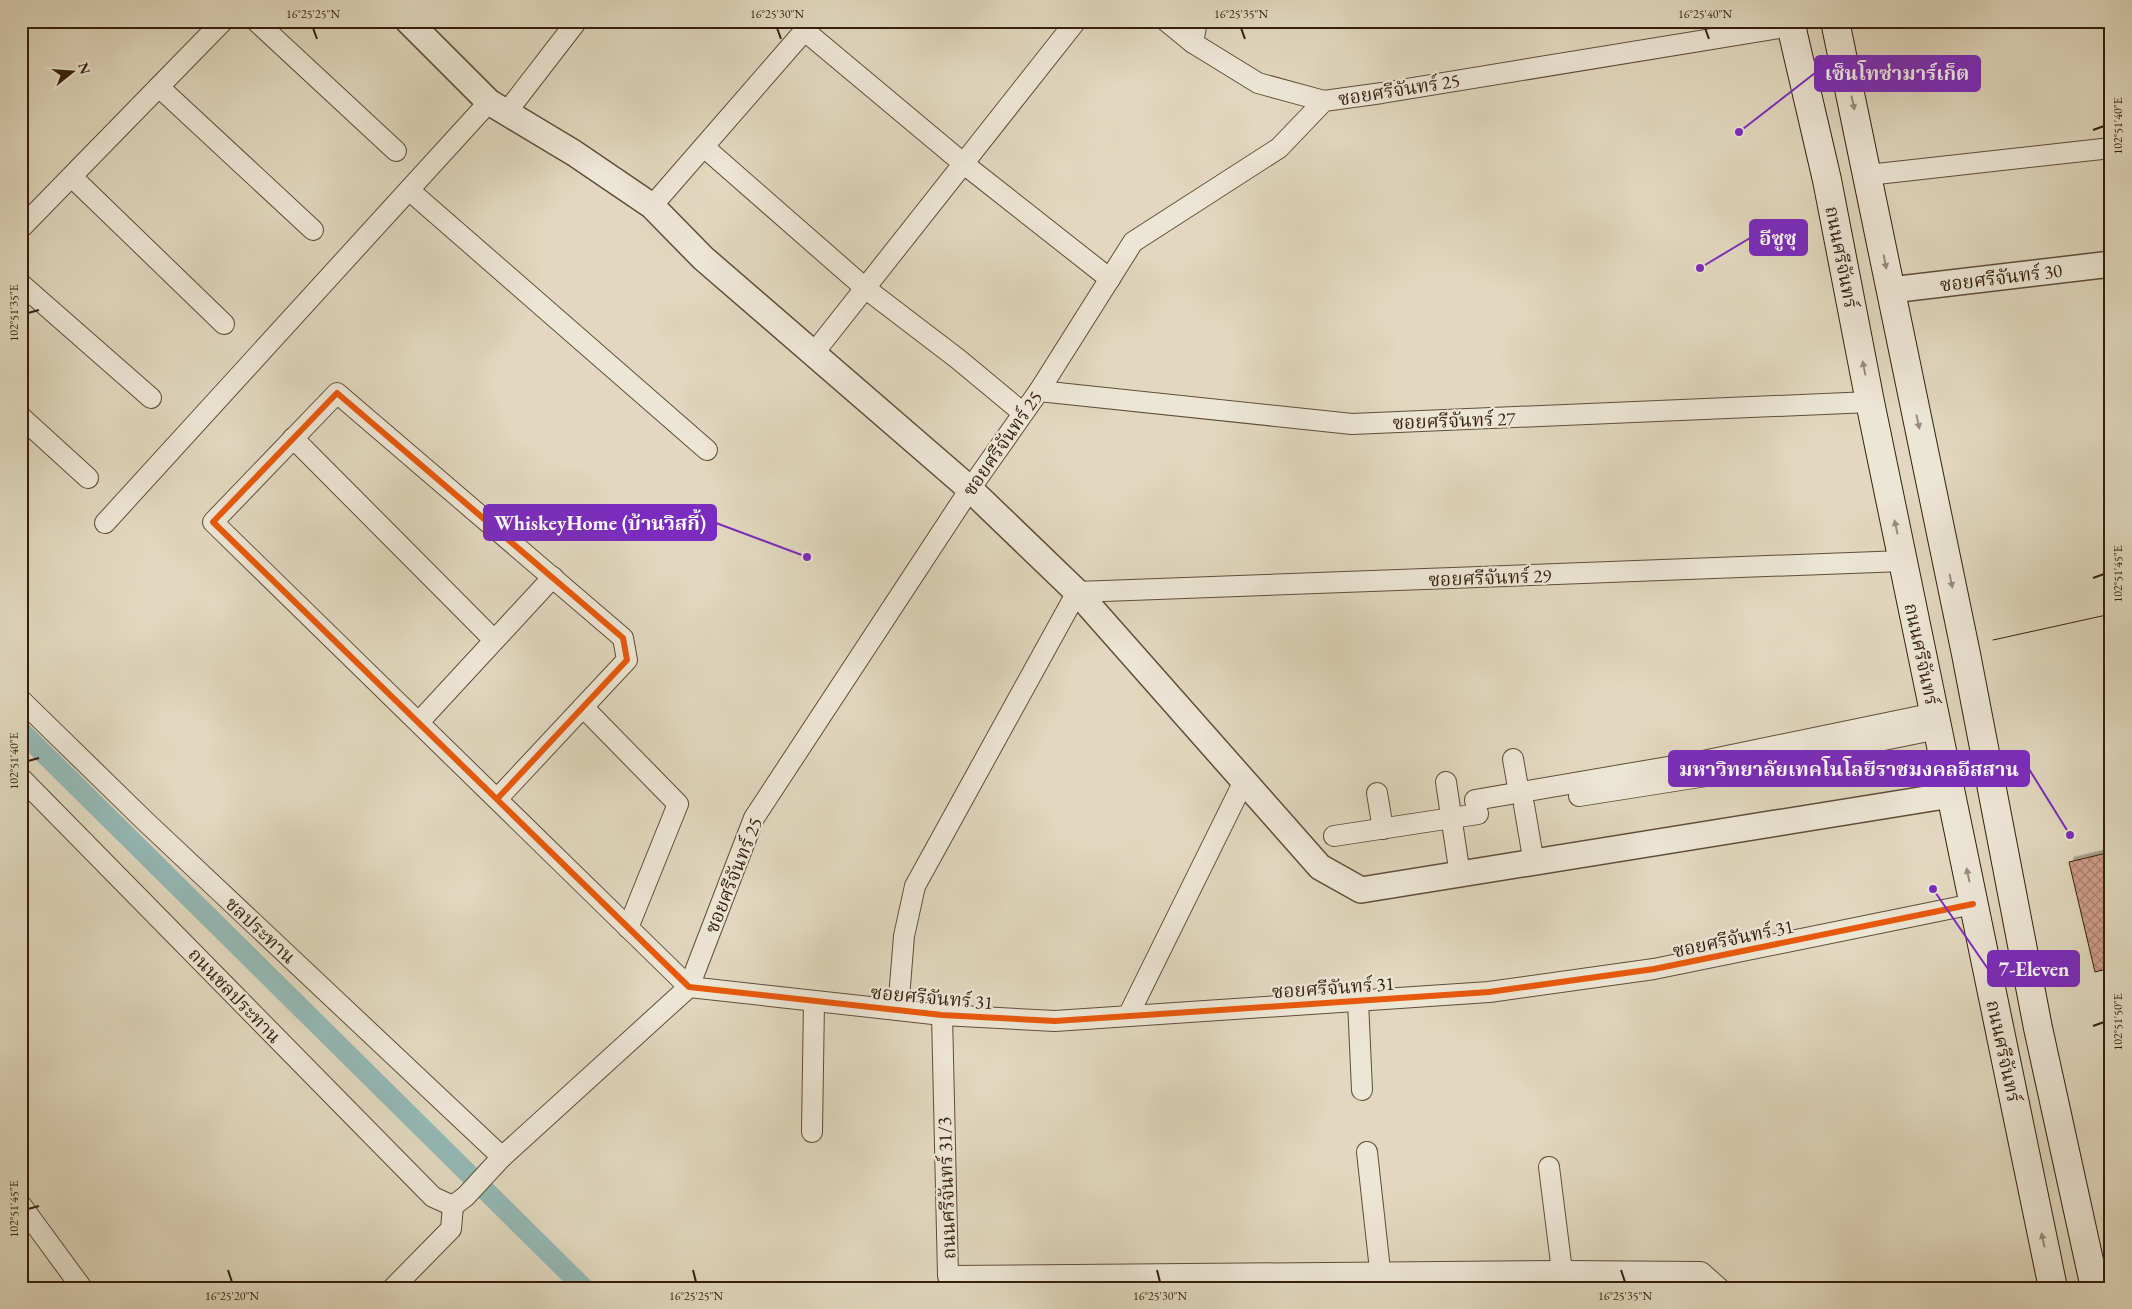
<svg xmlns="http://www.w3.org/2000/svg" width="2132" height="1309" font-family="'EB Garamond','Noto Serif Thai',serif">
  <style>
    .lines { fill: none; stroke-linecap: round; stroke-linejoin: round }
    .canal { stroke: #94b9b5; stroke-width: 20 }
    .building { fill: url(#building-cross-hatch); stroke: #351f0c; filter: url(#shadow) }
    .minor-casing { stroke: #604d39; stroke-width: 22 }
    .tertiary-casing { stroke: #604d39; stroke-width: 28 }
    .secondary-casing { stroke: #351f0c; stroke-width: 30 }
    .minor { stroke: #ece6d5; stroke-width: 20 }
    .tertiary { stroke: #ece6d5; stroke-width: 25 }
    .secondary { stroke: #ece6d5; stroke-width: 28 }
    .tram { stroke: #351f0c; stroke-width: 1 }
    .cycleway-casing { stroke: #ece6d5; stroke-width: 9 }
    .cycleway { stroke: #e8590c; stroke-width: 6 }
    .oneway { fill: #9a8c7b }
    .ticks { fill: none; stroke: #351f0c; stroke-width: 2 }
    .labels { text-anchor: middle; stroke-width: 4.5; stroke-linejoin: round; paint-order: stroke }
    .street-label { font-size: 19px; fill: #351f0c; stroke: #ece6d5 }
    .leader { fill: none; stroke: #7b2cbf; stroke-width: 2 }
    .callout-dot { fill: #7b2cbf; stroke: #ece6d5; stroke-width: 2 }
    .callout { fill: #7b2cbf; stroke: #7b2cbf; stroke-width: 2 }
    .callout-label { font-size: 20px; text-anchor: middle; font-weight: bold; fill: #fff }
    .neatline { fill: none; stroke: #351f0c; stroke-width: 2 }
    .ticks-label { font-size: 12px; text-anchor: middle; fill: #351f0c }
  </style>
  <defs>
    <pattern id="building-cross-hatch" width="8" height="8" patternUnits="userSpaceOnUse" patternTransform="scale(1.25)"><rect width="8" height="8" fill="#d09e8c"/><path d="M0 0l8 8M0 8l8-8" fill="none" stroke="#aa8071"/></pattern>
    <filter id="shadow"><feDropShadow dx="4.5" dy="-4.5" stdDeviation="0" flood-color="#0004"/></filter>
  </defs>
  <rect width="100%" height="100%" fill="#e1d8bf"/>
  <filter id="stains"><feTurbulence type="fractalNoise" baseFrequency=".004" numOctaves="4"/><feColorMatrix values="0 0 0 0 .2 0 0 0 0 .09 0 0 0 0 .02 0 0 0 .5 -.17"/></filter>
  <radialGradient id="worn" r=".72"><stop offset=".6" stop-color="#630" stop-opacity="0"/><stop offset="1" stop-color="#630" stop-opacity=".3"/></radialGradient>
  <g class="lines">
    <path class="canal" d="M 21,731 L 584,1288"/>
  </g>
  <path class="building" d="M 2111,852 L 2111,968 L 2095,972 L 2069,862 Z"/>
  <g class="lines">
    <defs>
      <g id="minor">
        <path d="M 256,21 L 396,151"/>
        <path d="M 1166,21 L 1193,43 L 1258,83 L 1324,101"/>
        <path d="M 805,31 L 964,164 L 1110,279"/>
        <path d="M 1193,43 L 1197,21"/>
        <path d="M 159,87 L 313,230"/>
        <path d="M 506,113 L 577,21"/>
        <path d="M 704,147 L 865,288 L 958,359 L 1023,413"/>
        <path d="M 1868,175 L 2111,148"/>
        <path d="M 72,177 L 224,324"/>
        <path d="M 409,190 L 707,450"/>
        <path d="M 652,206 L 813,21"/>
        <path d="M 21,228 L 223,21"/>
        <path d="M 21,284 L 151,398"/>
        <path d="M 813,354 L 1076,21"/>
        <path d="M 1039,391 L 1352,424 L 1870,402"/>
        <path d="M 21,417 L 88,478"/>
        <path d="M 293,438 L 494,640"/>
        <path d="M 105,523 L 489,102"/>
        <path d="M 21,700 L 145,821 L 502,1157"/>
        <path d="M 583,707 L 678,804 L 628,928"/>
        <path d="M 419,722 L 553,577"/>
        <path d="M 1513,759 L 1519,793"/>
        <path d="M 21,778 L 433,1197 L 453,1206"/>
        <path d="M 1446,782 L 1458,862"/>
        <path d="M 1377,793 L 1383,829"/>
        <path d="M 1579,796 L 1706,776 L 1938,729"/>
        <path d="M 497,799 L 627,660 L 623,638 L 337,393 L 213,522 L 689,987 L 942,1015 L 1055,1021 L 1489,992 L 1654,969 L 1973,904"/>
        <path d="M 1524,805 L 1532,852"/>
        <path d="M 1334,836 L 1478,814 L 1475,800 L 1703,761 L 1935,713"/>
        <path d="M 1358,1001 L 1362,1090"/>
        <path d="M 898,1010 L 904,936 L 915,886 L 1077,592 L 1903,561"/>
        <path d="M 942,1015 L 948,1276 L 1562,1271 L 1701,1272 L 1719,1288"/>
        <path d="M 1128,1016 L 1244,781"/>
        <path d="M 812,1132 L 814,1001"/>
        <path d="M 1367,1152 L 1382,1288"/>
        <path d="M 1549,1167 L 1562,1271"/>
        <path d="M 21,1205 L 82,1288"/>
        <path d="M 453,1206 L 466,1196 L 502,1157 L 689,987 L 754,818 L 970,489 L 1039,391 L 1133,242 L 1279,148 L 1324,101 L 1382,93 L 1791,26"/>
        <path d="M 393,1288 L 451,1229 L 453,1206"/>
      </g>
      <g id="tertiary">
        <path d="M 408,21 L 489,102 L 574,153 L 652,206 L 703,258 L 970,489 L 1077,592 L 1320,867 L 1361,890 L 1951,795"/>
        <path d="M 1891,290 L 2111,264"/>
      </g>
      <g id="secondary">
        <path d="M 1790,21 L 1827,180 L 1870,402 L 2053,1288"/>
        <path d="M 1835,21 L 1966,654 L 2038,1028 L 2095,1288"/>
      </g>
    </defs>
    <use href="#minor" class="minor-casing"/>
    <use href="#tertiary" class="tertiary-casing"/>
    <use href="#secondary" class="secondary-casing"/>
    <use href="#minor" class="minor"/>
    <use href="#tertiary" class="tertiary"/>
    <use href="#secondary" class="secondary"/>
    <path class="tram" d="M 1993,640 L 2111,614"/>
    <defs>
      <path id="cycleway" d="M 497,799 L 627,660 L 623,638 L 337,393 L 213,522 L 689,987 L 942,1015 L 1055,1021 L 1489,992 L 1654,969 L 1973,904"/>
    </defs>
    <use href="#cycleway" class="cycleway-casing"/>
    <use href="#cycleway" class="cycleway"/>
  </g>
  <defs><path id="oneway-solid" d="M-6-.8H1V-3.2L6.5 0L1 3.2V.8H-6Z" transform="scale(1.25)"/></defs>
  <g class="oneway">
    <use href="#oneway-solid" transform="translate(1853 103) rotate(78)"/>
    <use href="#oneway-solid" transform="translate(1885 262) rotate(79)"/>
    <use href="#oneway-solid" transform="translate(1864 368) rotate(-101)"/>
    <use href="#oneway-solid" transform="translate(1918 422) rotate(78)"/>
    <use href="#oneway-solid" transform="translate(1896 527) rotate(-102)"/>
    <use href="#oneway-solid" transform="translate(1951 581) rotate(78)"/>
    <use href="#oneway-solid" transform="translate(1968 875) rotate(-102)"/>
    <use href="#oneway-solid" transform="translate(2043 1240) rotate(-102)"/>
  </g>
  <path class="ticks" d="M 313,28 L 317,39M 777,28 L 781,39M 1241,28 L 1245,39M 1705,28 L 1709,39M 2093,130 L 2104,126M 28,313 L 39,310M 2093,578 L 2104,574M 28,761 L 39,758M 2093,1026 L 2104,1022M 28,1209 L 39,1206M 228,1270 L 232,1282M 693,1270 L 696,1282M 1157,1270 L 1160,1282M 1621,1270 L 1625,1282"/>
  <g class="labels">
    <g class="street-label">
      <text transform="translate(1399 89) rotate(-9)" y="7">ซอยศรีจันทร์ 25</text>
      <text transform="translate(1842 257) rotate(79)" y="7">ถนนศรีจันทร์</text>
      <text transform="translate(2001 277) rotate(-7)" y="7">ซอยศรีจันทร์ 30</text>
      <text transform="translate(1454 420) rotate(-2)" y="7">ซอยศรีจันทร์ 27</text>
      <text transform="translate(1002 443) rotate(-55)" y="7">ซอยศรีจันทร์ 25</text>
      <text transform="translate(1490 577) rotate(-2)" y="7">ซอยศรีจันทร์ 29</text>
      <text transform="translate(1922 654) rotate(78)" y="7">ถนนศรีจันทร์</text>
      <text transform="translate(733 875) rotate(-68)" y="7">ซอยศรีจันทร์ 25</text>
      <text transform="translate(261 930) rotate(43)" y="7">ชลประทาน</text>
      <text transform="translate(1733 938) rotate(-12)" y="7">ซอยศรีจันทร์ 31</text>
      <text transform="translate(1333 987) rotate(-4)" y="7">ซอยศรีจันทร์ 31</text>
      <text transform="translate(235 995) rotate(46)" y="7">ถนนชลประทาน</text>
      <text transform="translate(932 997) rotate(5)" y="7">ซอยศรีจันทร์ 31</text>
      <text transform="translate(2004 1051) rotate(78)" y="7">ถนนศรีจันทร์</text>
      <text transform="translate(946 1188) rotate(-92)" y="7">ถนนศรีจันทร์ 31/3</text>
    </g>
  </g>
  <path class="leader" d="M1739 132L1815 73M1700 268L1750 238M807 557L716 523M2070 835L2029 769M1933 889L1988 969"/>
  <g class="callout-dot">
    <circle cx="1739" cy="132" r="5"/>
    <circle cx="1700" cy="268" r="5"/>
    <circle cx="807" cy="557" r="5"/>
    <circle cx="2070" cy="835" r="5"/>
    <circle cx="1933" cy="889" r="5"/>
  </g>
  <g class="callout">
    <rect x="1815" y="56" width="165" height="35" rx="5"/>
    <rect x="1750" y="220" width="57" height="35" rx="5"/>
    <rect x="484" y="505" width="232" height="35" rx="5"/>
    <rect x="1669" y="751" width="360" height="35" rx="5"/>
    <rect x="1988" y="951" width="91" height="35" rx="5"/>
  </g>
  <g class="callout-label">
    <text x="1897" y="80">เซ็นโทซ่ามาร์เก็ต</text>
    <text x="1778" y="245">อีซูซุ</text>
    <text x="600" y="530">WhiskeyHome (บ้านวิสกี้)</text>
    <text x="1849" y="776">มหาวิทยาลัยเทคโนโลยีราชมงคลอีสสาน</text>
    <text x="2034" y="976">7-Eleven</text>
  </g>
  <rect width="2132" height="1309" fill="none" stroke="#e1d8bf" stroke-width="55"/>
  <g transform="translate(72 72) rotate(73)" stroke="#ece6d5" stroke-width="4" paint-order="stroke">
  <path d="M0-4L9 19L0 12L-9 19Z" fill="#351f0c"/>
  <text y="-8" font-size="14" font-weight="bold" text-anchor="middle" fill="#351f0c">N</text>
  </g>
  <rect x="28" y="28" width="2076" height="1254" class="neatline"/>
  <g class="ticks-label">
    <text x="313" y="18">16°25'25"N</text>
    <text x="777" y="18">16°25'30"N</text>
    <text x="1241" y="18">16°25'35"N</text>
    <text x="1705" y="18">16°25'40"N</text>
    <text transform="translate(2118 126) rotate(-90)" y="4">102°51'40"E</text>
    <text transform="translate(14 313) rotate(-90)" y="4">102°51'35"E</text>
    <text transform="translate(2118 574) rotate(-90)" y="4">102°51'45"E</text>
    <text transform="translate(14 761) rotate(-90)" y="4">102°51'40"E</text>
    <text transform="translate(2118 1022) rotate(-90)" y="4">102°51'50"E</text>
    <text transform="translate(14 1209) rotate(-90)" y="4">102°51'45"E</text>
    <text x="232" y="1300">16°25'20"N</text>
    <text x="696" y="1300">16°25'25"N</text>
    <text x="1160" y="1300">16°25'30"N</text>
    <text x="1625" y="1300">16°25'35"N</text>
  </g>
  <rect width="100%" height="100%" filter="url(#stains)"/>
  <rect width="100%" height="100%" fill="url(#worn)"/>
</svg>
